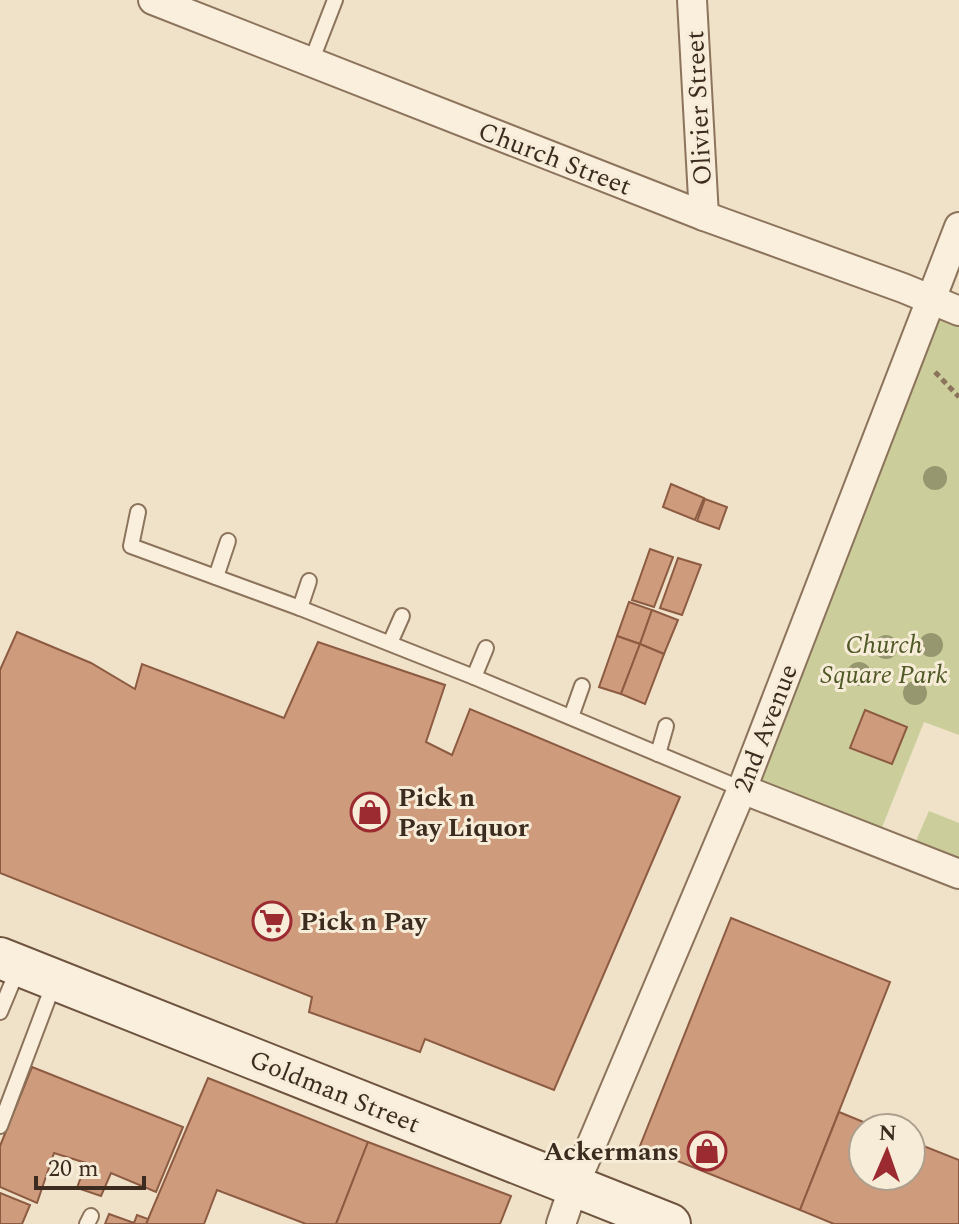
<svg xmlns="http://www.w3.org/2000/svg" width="959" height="1224" font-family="Spectral,serif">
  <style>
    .green { fill: #cbce9b }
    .building { fill: #ce9b7d; stroke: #8c5b42; stroke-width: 2 }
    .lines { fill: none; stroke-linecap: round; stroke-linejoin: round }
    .lane-casing { stroke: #8c735c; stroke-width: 18 }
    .street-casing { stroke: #8c735c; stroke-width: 32 }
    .secondary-casing { stroke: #6e543f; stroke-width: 44 }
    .path { stroke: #8c735c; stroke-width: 5; stroke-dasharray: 6 4; stroke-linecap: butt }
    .lane { stroke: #faefdc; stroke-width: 14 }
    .street { stroke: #faefdc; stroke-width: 28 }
    .secondary { stroke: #faefdc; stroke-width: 40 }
    .tree { fill: #97976f }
    .labels { text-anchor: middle; stroke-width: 6; stroke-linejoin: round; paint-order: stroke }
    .street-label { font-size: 26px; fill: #3c2c20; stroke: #f7ecd8 }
    .park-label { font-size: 26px; font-style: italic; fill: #4f5926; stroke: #f7ecd8 }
    .poi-label { font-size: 26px; font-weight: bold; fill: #3c2c20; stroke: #f7ecd8; text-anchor: start }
  </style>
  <rect width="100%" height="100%" fill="#efe2c8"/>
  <g class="green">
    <path d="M 938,316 L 959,324 L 959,735 L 924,722 L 881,830 L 757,782 Z"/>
    <path d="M 929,811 L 959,823 L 959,861 L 915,843 Z"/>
  </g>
  <g class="building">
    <path d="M 671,484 L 704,498 L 695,520 L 663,507 Z"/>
    <path d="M 705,499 L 727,507 L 719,529 L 697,521 Z"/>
    <path d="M 650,549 L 673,557 L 654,607 L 632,600 Z"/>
    <path d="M 678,558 L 701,565 L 682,615 L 660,608 Z"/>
    <path d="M 629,602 L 652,610 L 640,644 L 617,636 Z"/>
    <path d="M 652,610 L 678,620 L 664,654 L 640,644 Z"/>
    <path d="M 17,632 L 91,663 L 135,689 L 142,664 L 284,718 L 318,642 L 445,685 L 426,742 L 452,755 L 470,709 L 680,797 L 554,1090 L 425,1039 L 420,1052 L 309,1012 L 312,997 L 0,873 L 0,670 Z"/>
    <path d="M 617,636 L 640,644 L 621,694 L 599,687 Z"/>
    <path d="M 640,644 L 664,654 L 645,704 L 621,694 Z"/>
    <path d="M 865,710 L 907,727 L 892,764 L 850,748 Z"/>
    <path d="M 731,918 L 890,982 L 800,1210 L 640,1146 Z"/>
    <path d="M 32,1067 L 183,1127 L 156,1192 L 111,1173 L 101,1196 L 77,1188 L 86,1163 L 54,1153 L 37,1203 L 0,1187 L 0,1146 Z"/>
    <path d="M 208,1078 L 368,1142 L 336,1224 L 306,1224 L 217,1190 L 204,1224 L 146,1224 Z"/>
    <path d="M 839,1112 L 878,1128 L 863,1128 L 863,1176 L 911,1176 L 911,1141 L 959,1160 L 959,1224 L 834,1224 L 800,1210 Z"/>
    <path d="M 368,1142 L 511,1196 L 500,1224 L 336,1224 Z"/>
    <path d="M 0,1193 L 30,1205 L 22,1224 L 0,1224 Z"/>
    <path d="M 109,1214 L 134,1223 L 137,1215 L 148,1219 L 146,1224 L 105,1224 Z"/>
  </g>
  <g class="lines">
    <defs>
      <g id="lane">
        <path d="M 311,62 L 335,0"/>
        <path d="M 138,512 L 131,546 L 300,608 L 474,677 L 742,789"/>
        <path d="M 216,577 L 228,541"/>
        <path d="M 300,608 L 309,581"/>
        <path d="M 390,643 L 402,616"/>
        <path d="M 474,677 L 486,648"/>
        <path d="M 571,717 L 582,686"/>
        <path d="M 658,754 L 666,726"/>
        <path d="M 0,1012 L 18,969"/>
        <path d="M 0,1126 L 54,983"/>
        <path d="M 87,1224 L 91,1216"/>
      </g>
      <g id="street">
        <path d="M 153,0 L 704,216 L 903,288 L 959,311"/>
        <path d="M 692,0 L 704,216"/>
        <path d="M 742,789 L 959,874"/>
        <path d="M 561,1224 L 574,1186 L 742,789 L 959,227"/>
      </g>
      <path id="secondary" d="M 0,958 L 670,1224"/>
    </defs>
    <use href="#lane" class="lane-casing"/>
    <use href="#street" class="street-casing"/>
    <use href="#secondary" class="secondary-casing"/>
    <path class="path" d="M 935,372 L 959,397"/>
    <use href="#lane" class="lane"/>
    <use href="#street" class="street"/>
    <use href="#secondary" class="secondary"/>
  </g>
  <g class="tree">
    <circle cx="935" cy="478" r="12"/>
    <circle cx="931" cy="645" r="12"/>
    <circle cx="886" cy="647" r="12"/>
    <circle cx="859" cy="674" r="12"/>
    <circle cx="915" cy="693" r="12"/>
  </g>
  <defs>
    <symbol id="shop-ring" viewBox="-11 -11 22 22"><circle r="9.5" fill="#f7ecd8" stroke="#9c2b31" stroke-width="1.5"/><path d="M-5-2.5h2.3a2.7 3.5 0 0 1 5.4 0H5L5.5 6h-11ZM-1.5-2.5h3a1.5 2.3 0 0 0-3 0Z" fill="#9c2b31"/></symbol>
    <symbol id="supermarket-ring" viewBox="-11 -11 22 22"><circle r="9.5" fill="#f7ecd8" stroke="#9c2b31" stroke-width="1.5"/><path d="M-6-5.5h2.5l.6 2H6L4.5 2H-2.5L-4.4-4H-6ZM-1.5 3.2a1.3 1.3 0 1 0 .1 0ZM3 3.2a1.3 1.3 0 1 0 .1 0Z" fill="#9c2b31"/></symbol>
  </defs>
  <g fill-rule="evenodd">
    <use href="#shop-ring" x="348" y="790" width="44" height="44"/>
    <use href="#supermarket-ring" x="250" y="899" width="44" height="44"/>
    <use href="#shop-ring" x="685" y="1129" width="44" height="44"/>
  </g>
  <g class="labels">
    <g class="street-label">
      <text transform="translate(698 108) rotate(-93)" y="9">Olivier Street</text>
      <text transform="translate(555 158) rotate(21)" y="9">Church Street</text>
      <text transform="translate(765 728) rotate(-69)" y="9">2nd Avenue</text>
      <text transform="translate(335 1091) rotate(22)" y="9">Goldman Street</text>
    </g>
    <g class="park-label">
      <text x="884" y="653">Church<tspan x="884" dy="30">Square Park</tspan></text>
    </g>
    <g class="poi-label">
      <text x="398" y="806">Pick n<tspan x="398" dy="30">Pay Liquor</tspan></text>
      <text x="300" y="930">Pick n Pay</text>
      <text x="679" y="1160" text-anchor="end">Ackermans</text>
    </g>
  </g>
  <g transform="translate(887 1152) rotate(2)"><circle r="38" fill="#f7ecd8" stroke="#ac9f8e" stroke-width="2"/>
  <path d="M0-6L14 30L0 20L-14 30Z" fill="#9c2b31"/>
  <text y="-12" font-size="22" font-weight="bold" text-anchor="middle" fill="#3c2c20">N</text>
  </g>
  <path d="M36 1176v12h108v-12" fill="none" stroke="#3c2c20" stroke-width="4"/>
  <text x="48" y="1176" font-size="24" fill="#3c2c20" stroke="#f7ecd8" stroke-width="6" paint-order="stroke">20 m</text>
</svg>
